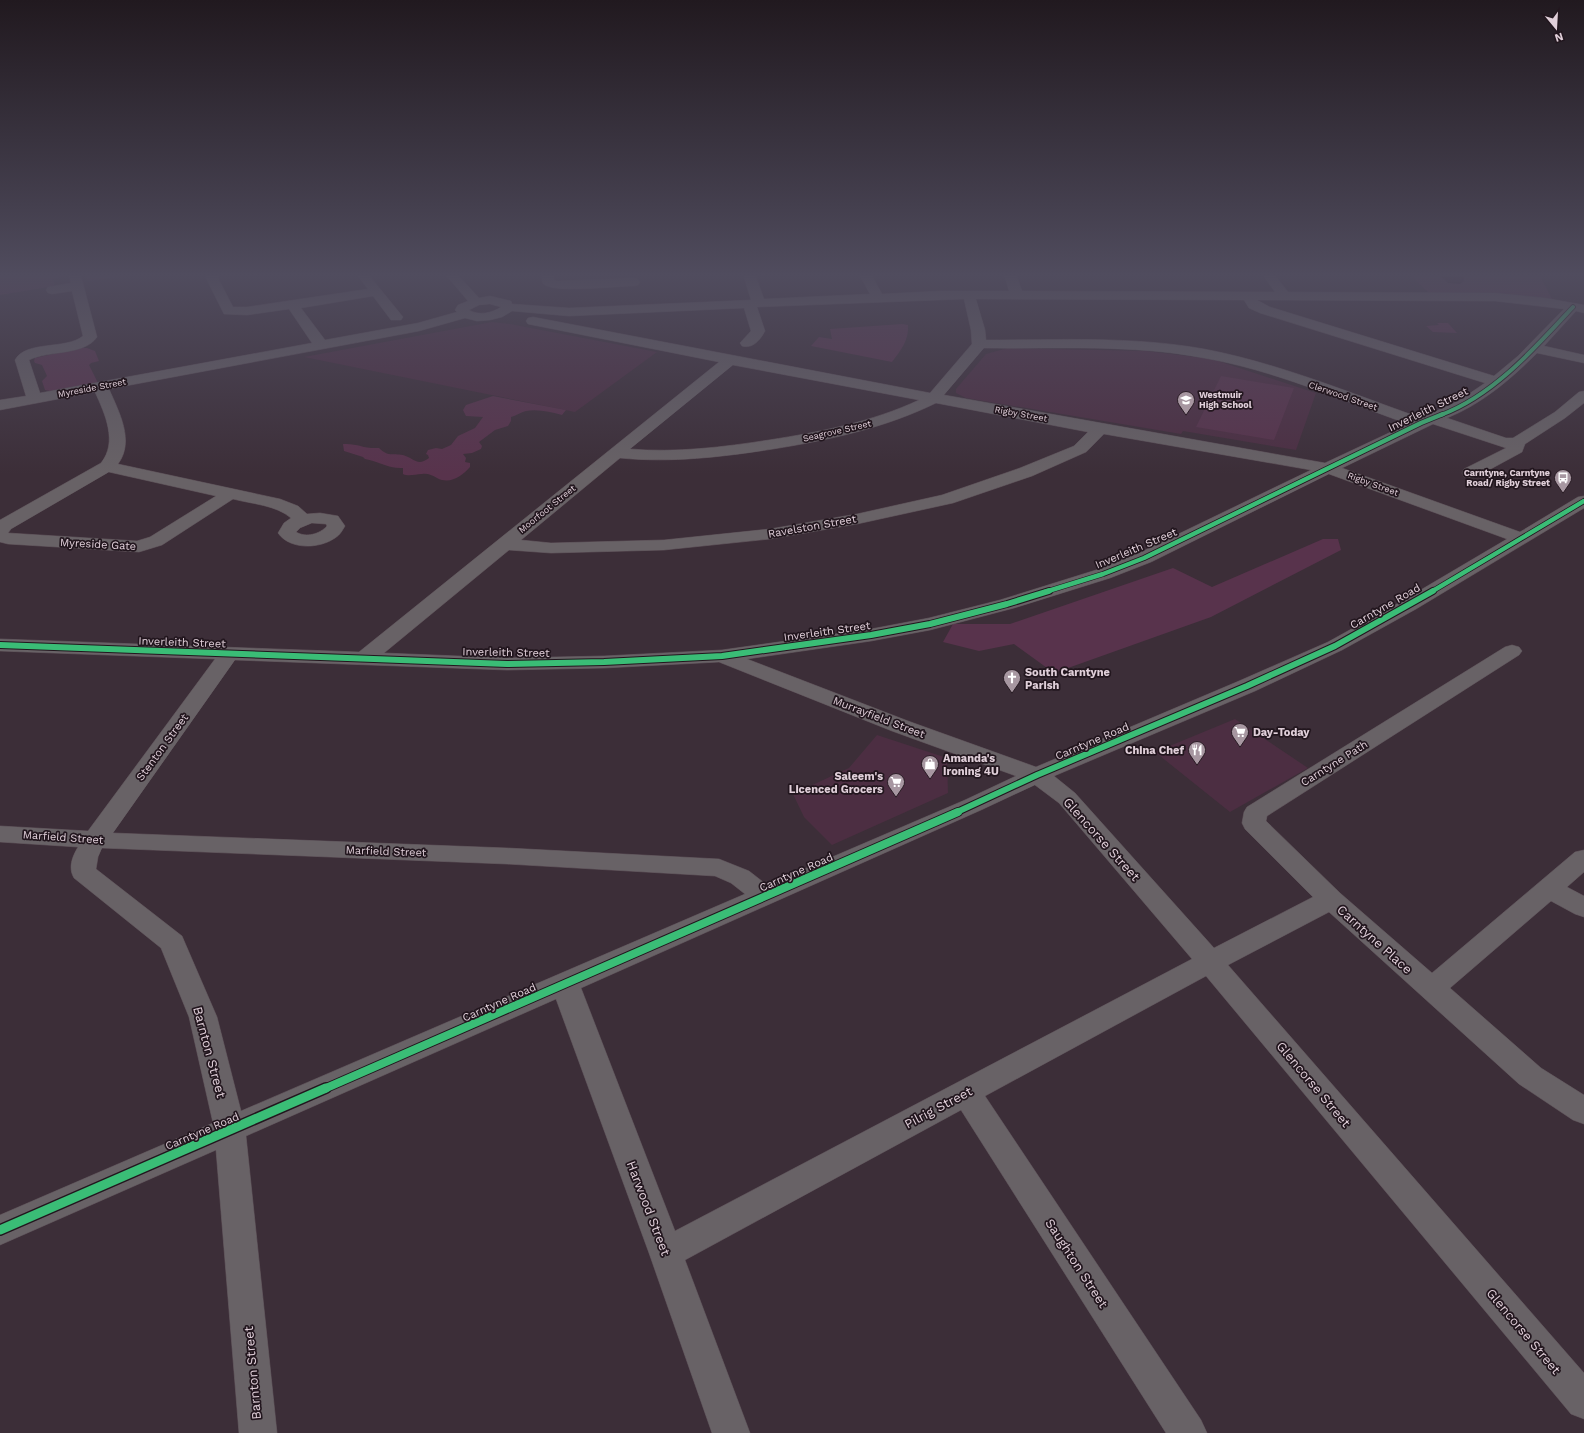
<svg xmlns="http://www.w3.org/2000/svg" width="1584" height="1433" font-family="'Work Sans',sans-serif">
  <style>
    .built { fill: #4c2e42 }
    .green { fill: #58334c }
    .water { fill: #2b0922 }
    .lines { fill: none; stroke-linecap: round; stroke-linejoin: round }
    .minor-casing { stroke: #594c54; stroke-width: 1 }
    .minor { fill: #686266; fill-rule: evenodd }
    .cycleway-far4-casing { stroke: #22161e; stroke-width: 5.5 }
    .cycleway-far3-casing { stroke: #22161e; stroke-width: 6 }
    .cycleway-far2-casing { stroke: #22161e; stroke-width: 8 }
    .cycleway-far1-casing { stroke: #22161e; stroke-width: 10 }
    .cycleway-casing { stroke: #22161e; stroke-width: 12 }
    .cycleway-far4 { stroke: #3abd76; stroke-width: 4 }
    .cycleway-far3 { stroke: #3abd76; stroke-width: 4.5 }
    .cycleway-far2 { stroke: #3abd76; stroke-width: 6 }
    .cycleway-far1 { stroke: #3abd76; stroke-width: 8 }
    .cycleway { stroke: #3abd76; stroke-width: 9 }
    .labels { text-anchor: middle; stroke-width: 3.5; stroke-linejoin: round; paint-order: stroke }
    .far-street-label { font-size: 9px; fill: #e0cfd9; stroke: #22161e }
    .far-poi-label { font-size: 9px; font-weight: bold; fill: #e0cfd9; stroke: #22161e; text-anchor: start }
    .street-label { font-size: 11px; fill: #e0cfd9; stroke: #22161e }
    .poi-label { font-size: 11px; font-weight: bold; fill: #e0cfd9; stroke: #22161e; text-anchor: start }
    .near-street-label { font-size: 13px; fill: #e0cfd9; stroke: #22161e }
  </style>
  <rect width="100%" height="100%" fill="#3c2e38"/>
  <g class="built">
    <path d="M 492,322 L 510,324 L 657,352 L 575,412 L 304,357 Z"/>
    <path d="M 1008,348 L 1146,351 L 1204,358 L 1218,361 L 1316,393 L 1296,450 L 1183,431 L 1181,434 L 966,398 L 956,393 L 956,389 L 986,354 Z"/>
    <path d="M 1235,719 L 1308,768 L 1230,812 L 1155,752 Z"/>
    <path d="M 877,735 L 947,758 L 948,793 L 832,845 L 804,817 L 793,794 L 849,768 Z"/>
  </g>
  <g class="green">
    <path d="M 0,274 L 74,274 L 53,279 L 55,286 L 0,295 Z"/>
    <path d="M 85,274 L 143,274 L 88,281 Z"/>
    <path d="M 1409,274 L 1539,274 L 1552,299 L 1499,293 L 1429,293 Z"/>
    <path d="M 1437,323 L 1448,323 L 1457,333 L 1433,332 L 1426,326 L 1439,325 Z"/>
    <path d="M 902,324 L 908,325 C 909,340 901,350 892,362 L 811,346 L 819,337 L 832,339 L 830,329 Z"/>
    <path d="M 80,348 L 87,348 L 95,351 L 99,361 L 91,363 L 89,365 L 98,383 L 50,391 L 45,390 L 42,381 L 47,376 L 42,365 L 35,363 L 34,361 L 35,358 Z"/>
    <path d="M 1221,376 L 1294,388 L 1274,440 L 1196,427 Z"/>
    <path d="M 493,396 L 566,410 L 562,415 C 551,412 538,409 526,411 C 521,412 516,416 511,417 L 511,421 L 508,426 L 495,430 L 479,442 L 482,446 L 481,449 L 472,453 L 463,454 L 466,458 L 465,462 L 470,463 L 470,467 C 462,476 450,485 437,478 C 432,475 427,473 422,474 C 415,474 409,477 403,474 L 403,468 C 389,469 378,461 365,459 L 363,457 L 344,451 L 343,444 C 358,443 363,449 379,448 C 388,457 392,453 403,455 C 414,458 417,467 429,458 L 428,455 L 426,454 L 428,450 L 436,448 L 442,449 L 451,445 L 458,436 L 475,428 L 483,417 L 466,416 L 463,410 L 466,405 Z"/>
    <path d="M 1323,539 L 1338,539 L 1341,550 L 1211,617 L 1054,673 L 1014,644 L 979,651 L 943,642 L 953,624 L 1010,624 L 1173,568 L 1212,587 Z"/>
  </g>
  <path class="water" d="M 1438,274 L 1463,274 L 1464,281 L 1460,284 L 1448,283 Z"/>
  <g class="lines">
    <defs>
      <g id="minor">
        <path d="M 70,274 L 80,274 L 81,276 L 97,337 C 84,356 49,350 29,360 L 40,393 L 312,343 L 289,309 L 247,315 L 224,314 L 206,278 L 207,274 L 219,274 L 218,278 L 233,307 L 247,307 L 368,289 L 356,274 L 368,274 L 403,317 L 401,320 L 391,320 L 373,296 L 301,308 L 325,340 L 418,323 L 457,312 L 455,310 L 458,305 L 468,301 L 445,274 L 457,274 L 479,298 L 490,296 L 511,301 L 512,304 L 569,308 L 751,300 L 743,274 L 755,274 L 764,299 L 870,294 L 859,274 L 871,274 L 882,294 L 940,291 L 1009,291 L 1004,274 L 1016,274 L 1022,291 L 1275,292 L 1262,274 L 1274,274 L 1288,292 L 1495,293 L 1545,298 L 1584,305 L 1584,313 L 1576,311 L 1544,346 L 1584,355 L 1584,363 L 1537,353 C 1511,379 1482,404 1447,418 L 1506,438 L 1513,438 L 1555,412 L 1579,392 L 1584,391 L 1584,403 L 1565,418 L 1525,444 L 1522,452 L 1476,477 L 1470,478 L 1464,477 L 1462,473 L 1464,469 L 1506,448 L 1433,424 L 1342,468 L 1520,532 L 1578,497 L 1584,496 L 1584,508 L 1416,609 L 1342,650 L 1255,691 L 1054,776 L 1075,793 L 1214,948 L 1313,897 L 1245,829 L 1242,823 L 1244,812 L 1247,807 L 1505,647 L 1512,645 L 1519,647 L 1522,651 L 1519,655 L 1267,816 L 1266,821 L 1340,893 L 1432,973 L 1575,852 L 1584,850 L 1584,872 L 1567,887 L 1584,896 L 1584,917 L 1575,914 L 1551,901 L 1450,988 L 1541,1068 L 1584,1095 L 1584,1124 L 1573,1120 L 1519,1084 L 1329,912 L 1228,965 L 1584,1373 L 1584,1419 L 1571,1414 L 1206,976 L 985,1096 L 1201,1420 L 1207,1433 L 1166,1433 L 961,1110 L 685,1260 L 750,1433 L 712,1433 L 649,1253 L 556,999 L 246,1136 L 277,1433 L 239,1433 L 216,1150 L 0,1245 L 0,1215 L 213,1123 L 189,1017 L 161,948 L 74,878 C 68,868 72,857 78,847 L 0,842 L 0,826 L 88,831 L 215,659 L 0,651 L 0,639 L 359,652 L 719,362 L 533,325 L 528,324 L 526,321 L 528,318 L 533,317 L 930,393 L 972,344 L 971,330 L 964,299 L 757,307 L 765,331 C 760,340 753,349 742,346 L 740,343 L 751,331 L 744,308 L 569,316 L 512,311 L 502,317 L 490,320 L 477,321 L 465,318 L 419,331 L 109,389 C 119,412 135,441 118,464 L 280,499 L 298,506 L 307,514 L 320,513 L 338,516 L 345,526 C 342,531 340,535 335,538 C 319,549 290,550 278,533 L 284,523 L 291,518 C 276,505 252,504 233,499 L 162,545 L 139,552 L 8,544 L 0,542 L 0,520 L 101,463 C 118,442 105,414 95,392 L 0,410 L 0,400 L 26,396 L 15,360 C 26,340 66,350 83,336 L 72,291 L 52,294 L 48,293 L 46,290 L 48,287 L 71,283 L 69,276 ZM 976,299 L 1244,300 L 1249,308 L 1260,313 L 1485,383 L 1460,400 L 1421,418 C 1350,393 1278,363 1204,349 C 1132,336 1058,340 986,340 L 985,330 ZM 1257,300 L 1495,301 L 1564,309 L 1518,356 L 1494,376 L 1270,307 ZM 490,304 L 501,307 C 492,313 479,316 469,310 L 479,305 ZM 984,348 C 1057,349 1132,344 1204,358 C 1274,370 1341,400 1408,424 L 1325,463 L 944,395 ZM 733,365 L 919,400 C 872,422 820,432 769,440 C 724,447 676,453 630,449 ZM 936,403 L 1088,432 L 1074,446 L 1020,468 L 942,495 L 857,514 L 770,529 L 664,540 L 551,543 L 521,540 L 620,458 C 671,463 722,457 773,449 C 829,440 885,428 936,403 ZM 1104,434 L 1311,470 L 1137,554 L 1096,570 L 1000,600 L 929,618 L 871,629 L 722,650 L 604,656 L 507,658 L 384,653 L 509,550 L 551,553 L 664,550 L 770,539 L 857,524 L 953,503 L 1032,476 L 1086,452 ZM 109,472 L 216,496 L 150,537 L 137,541 L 8,533 L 11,529 ZM 1329,474 L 1507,539 L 1402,601 L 1328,642 L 1239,681 L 1036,767 L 908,721 L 747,659 L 871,641 L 930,630 L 1014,608 L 1110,578 L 1151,562 ZM 312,523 L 326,524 L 327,526 C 320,534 306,538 296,532 L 300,528 ZM 235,660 L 507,670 L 604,668 L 719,662 L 892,731 L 1016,776 L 965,800 L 767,885 L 749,871 L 719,859 L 507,848 L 113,833 ZM 1035,785 L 1059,803 L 1192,959 L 675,1231 L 581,988 L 981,810 ZM 102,848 L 507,864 L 715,876 L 731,883 L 745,894 L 241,1111 L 217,1017 L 185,943 L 182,936 L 96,869 L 98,857 Z"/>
        <path d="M 542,274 L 554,274 L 554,280 L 557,281 L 634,278 L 638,279 L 640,282 L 638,285 L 634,286 C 616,286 558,293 545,285 C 541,283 542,278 542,274 Z"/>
      </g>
    </defs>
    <use href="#minor" class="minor-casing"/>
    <use href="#minor" class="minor"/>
    <defs>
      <path id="cycleway-far4" d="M 1441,415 C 1494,395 1535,348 1573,307"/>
      <g id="cycleway-far3">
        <path d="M 1045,592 L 1103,574 L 1144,558 L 1421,423 L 1443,414"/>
        <path d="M 1431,592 L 1584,501"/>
      </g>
      <g id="cycleway-far2">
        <path d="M 0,645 L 507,664 L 604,662 L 722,656 L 871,635 L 930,624 L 1007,604 L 1049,591"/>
        <path d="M 955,813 L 1037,775 L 1247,686 L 1335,646 L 1433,591"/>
      </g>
      <path id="cycleway-far1" d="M 324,1089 L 958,812"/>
      <path id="cycleway" d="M 0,1230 L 326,1088"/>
    </defs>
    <use href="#cycleway-far4" class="cycleway-far4-casing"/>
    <use href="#cycleway-far3" class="cycleway-far3-casing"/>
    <use href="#cycleway-far2" class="cycleway-far2-casing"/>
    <use href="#cycleway-far1" class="cycleway-far1-casing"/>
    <use href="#cycleway" class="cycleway-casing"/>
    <use href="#cycleway-far4" class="cycleway-far4"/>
    <use href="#cycleway-far3" class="cycleway-far3"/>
    <use href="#cycleway-far2" class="cycleway-far2"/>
    <use href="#cycleway-far1" class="cycleway-far1"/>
    <use href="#cycleway" class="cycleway"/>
  </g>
  <linearGradient id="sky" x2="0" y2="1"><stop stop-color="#21191f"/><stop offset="0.58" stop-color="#504c5e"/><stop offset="1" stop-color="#504c5e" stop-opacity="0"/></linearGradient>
  <rect width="1584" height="474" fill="url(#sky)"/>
  <defs>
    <symbol id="school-pin" viewBox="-11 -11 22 30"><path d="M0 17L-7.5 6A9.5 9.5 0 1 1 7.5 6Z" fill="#a797a1" stroke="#22161e"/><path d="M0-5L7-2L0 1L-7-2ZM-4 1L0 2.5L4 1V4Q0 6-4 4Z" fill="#fff"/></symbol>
    <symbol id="bus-pin" viewBox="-11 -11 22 30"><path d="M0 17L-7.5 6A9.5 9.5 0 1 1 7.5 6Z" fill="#a797a1" stroke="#22161e"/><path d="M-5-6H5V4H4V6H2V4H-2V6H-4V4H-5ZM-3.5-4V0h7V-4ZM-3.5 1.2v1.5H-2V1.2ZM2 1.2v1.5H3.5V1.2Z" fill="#fff"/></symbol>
    <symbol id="church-pin" viewBox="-11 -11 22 30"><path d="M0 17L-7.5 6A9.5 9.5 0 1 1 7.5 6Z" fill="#a797a1" stroke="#22161e"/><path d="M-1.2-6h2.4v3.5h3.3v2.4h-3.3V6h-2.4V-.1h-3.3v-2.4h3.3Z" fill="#fff"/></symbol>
    <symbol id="supermarket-pin" viewBox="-11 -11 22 30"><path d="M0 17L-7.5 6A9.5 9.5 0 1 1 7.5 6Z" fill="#a797a1" stroke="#22161e"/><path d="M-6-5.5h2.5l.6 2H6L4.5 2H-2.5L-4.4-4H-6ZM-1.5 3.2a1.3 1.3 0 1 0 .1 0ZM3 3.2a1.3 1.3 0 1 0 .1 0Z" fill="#fff"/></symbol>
    <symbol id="restaurant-pin" viewBox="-11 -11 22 30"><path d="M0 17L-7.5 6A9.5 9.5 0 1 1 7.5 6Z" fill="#a797a1" stroke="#22161e"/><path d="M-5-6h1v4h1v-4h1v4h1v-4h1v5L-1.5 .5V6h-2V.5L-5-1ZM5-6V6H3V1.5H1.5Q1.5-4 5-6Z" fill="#fff"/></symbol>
    <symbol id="shop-pin" viewBox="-11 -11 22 30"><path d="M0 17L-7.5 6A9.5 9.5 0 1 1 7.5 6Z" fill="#a797a1" stroke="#22161e"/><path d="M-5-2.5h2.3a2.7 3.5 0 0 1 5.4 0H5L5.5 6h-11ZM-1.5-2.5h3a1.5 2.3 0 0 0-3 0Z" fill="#fff"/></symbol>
  </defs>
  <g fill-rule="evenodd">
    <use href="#school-pin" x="1176" y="390" width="20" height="27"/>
    <use href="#bus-pin" x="1553" y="468" width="20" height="27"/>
    <use href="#church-pin" x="1002" y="668" width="20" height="27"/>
    <use href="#supermarket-pin" x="1230" y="722" width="20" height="27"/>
    <use href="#restaurant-pin" x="1187" y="740" width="20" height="27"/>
    <use href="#shop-pin" x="920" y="754" width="20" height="27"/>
    <use href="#supermarket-pin" x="886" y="772" width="20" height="27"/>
  </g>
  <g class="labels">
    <g class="far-street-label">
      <text transform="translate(92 388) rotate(-11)" y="3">Myreside Street</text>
      <text transform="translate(1343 396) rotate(19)" y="3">Clerwood Street</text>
      <text transform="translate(1021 414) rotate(10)" y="3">Rigby Street</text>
      <text transform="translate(837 431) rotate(-13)" y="3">Seagrove Street</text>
      <text transform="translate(1373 484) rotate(20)" y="3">Rigby Street</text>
      <text transform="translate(547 509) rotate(-39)" y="3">Moorfoot Street</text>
    </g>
    <g class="far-poi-label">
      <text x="1199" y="398">Westmuir<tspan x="1199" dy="10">High School</tspan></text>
      <text x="1550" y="476" text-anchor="end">Carntyne, Carntyne<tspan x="1550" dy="10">Road/ Rigby Street</tspan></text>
    </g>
    <g class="street-label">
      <text transform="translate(1428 409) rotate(-26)" y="4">Inverleith Street</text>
      <text transform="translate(812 526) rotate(-10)" y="4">Ravelston Street</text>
      <text transform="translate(98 544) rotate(3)" y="4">Myreside Gate</text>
      <text transform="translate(1136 548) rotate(-23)" y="4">Inverleith Street</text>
      <text transform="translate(1385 606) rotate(-30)" y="4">Carntyne Road</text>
      <text transform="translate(827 631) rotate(-8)" y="4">Inverleith Street</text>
      <text transform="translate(182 642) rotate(2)" y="4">Inverleith Street</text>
      <text transform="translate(506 652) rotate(1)" y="4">Inverleith Street</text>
      <text transform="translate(879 717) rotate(21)" y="4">Murrayfield Street</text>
      <text transform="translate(1092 741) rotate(-23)" y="4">Carntyne Road</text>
      <text transform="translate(162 747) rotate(-54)" y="4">Stenton Street</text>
      <text transform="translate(1334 763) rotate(-32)" y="4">Carntyne Path</text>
      <text transform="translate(63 837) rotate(4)" y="4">Marfield Street</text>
      <text transform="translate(386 851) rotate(2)" y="4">Marfield Street</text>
      <text transform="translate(796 872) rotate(-24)" y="4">Carntyne Road</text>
      <text transform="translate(499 1002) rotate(-24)" y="4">Carntyne Road</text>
      <text transform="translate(202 1131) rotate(-23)" y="4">Carntyne Road</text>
    </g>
    <g class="poi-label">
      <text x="1025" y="676">South Carntyne<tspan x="1025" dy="13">Parish</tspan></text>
      <text x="1253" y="736">Day-Today</text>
      <text x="1184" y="754" text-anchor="end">China Chef</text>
      <text x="943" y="762">Amanda's<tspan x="943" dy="13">Ironing 4U</tspan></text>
      <text x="883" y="780" text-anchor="end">Saleem's<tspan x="883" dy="13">Licenced Grocers</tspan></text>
    </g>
    <g class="near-street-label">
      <text transform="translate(1102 839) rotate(48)" y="5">Glencorse Street</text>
      <text transform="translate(1375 939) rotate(42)" y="5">Carntyne Place</text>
      <text transform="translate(210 1052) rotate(75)" y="5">Barnton Street</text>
      <text transform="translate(1314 1084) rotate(50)" y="5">Glencorse Street</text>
      <text transform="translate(938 1107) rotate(-28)" y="5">Pilrig Street</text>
      <text transform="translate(649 1208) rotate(69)" y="5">Harwood Street</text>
      <text transform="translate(1077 1263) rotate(57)" y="5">Saughton Street</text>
      <text transform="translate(1524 1331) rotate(50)" y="5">Glencorse Street</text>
      <text transform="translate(252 1373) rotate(-95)" y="5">Barnton Street</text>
    </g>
  </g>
  <g transform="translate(1556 28) rotate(162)" stroke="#22161e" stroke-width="3" paint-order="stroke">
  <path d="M0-3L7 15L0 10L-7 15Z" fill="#e0cfd9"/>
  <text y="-6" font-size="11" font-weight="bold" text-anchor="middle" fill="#e0cfd9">N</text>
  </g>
</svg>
